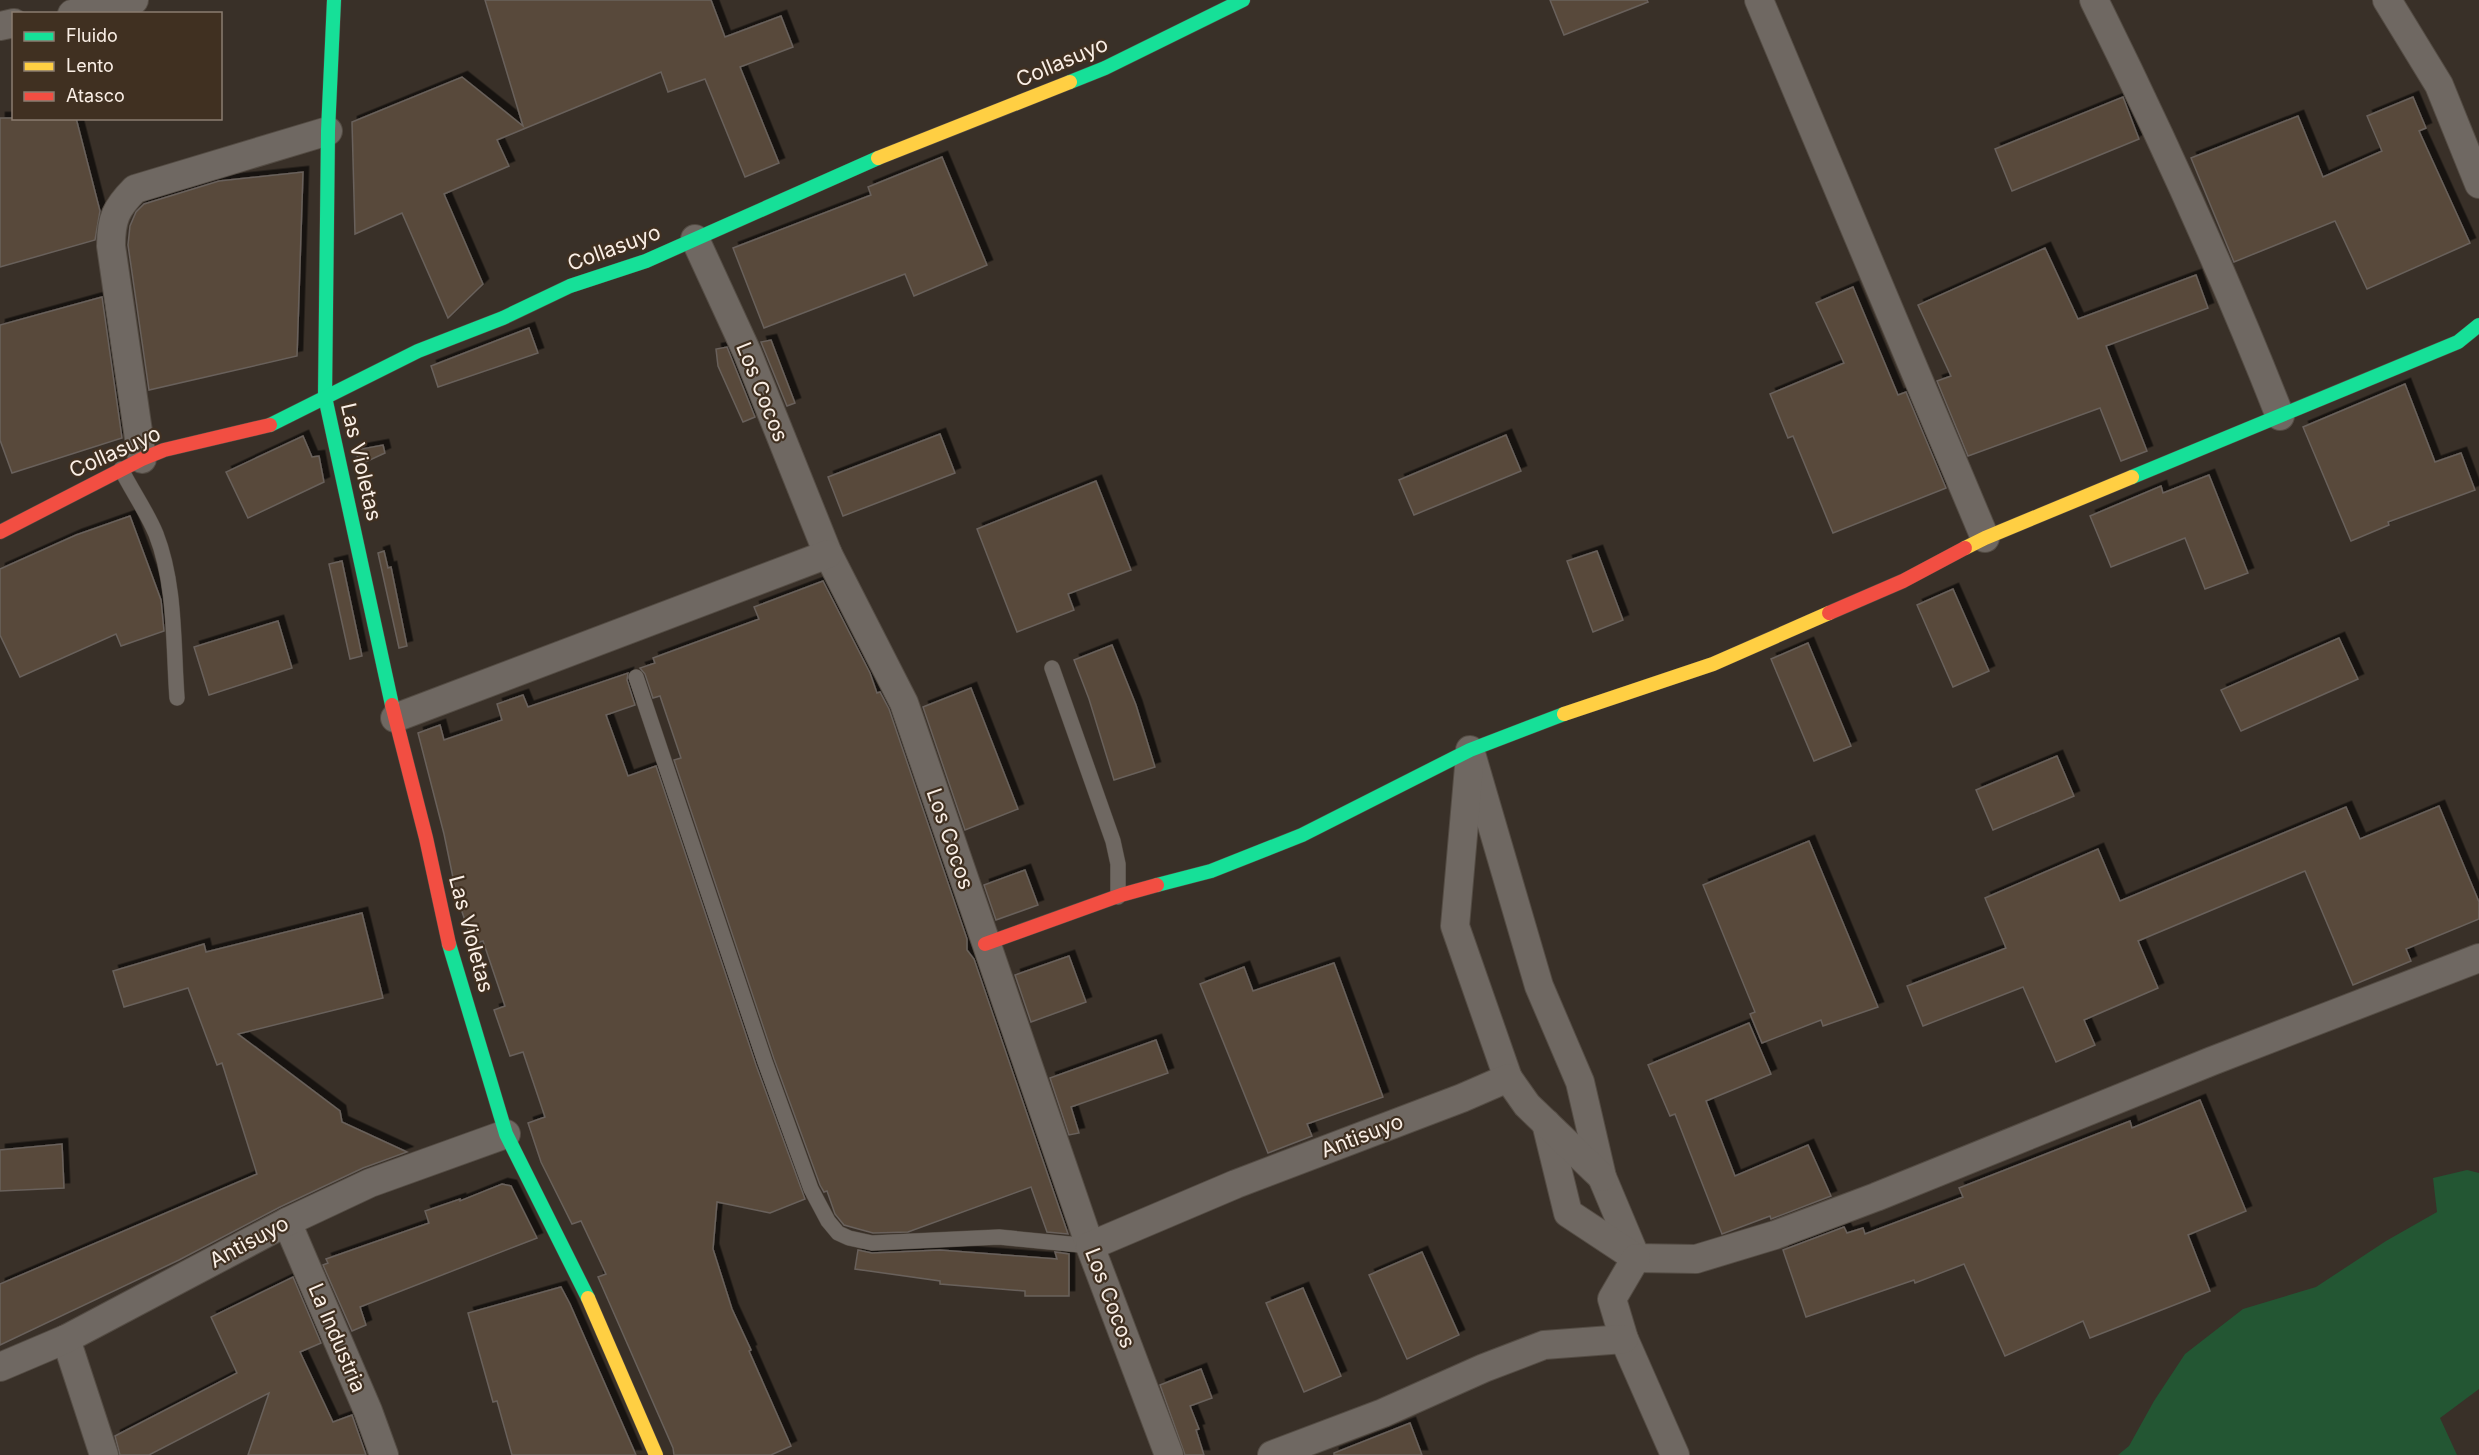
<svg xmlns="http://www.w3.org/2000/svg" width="2479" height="1455" font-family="Inter,sans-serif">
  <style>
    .green { fill: #235633 }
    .building { fill: #584a3b; stroke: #69615b; stroke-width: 1.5; filter: url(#shadow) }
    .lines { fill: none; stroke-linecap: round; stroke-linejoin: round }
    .lane-casing { stroke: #544c44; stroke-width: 16 }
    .street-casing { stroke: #544c44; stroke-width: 30 }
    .fast-casing { stroke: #544c44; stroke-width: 15 }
    .slow-casing { stroke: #544c44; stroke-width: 15 }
    .jam-casing { stroke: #544c44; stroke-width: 15 }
    .lane { stroke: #6f6862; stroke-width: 15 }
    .street { stroke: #6f6862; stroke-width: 28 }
    .fast { stroke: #16e098; stroke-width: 14 }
    .slow { stroke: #ffcf43; stroke-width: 14 }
    .jam { stroke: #f24e42; stroke-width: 14 }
    .labels { text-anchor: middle; stroke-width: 4.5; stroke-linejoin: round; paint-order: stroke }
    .street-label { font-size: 21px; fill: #faefe6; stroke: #403021 }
  </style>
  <defs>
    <filter id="shadow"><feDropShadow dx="5.5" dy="-5.5" stdDeviation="0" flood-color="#0009"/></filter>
  </defs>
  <rect width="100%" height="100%" fill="#393028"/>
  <path class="green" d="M 2467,1170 L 2479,1173 L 2479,1389 L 2440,1418 L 2457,1455 L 2118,1455 L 2129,1446 L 2154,1401 L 2185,1354 L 2243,1309 L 2316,1287 L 2386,1241 L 2437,1212 L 2433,1178 Z"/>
  <g class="building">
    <path d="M 485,0 L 711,0 L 725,37 L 781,16 L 793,47 L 740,67 L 779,163 L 745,177 L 705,79 L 668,92 L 661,72 L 497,140 L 509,166 L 444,194 L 483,284 L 448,318 L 402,213 L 355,234 L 352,122 L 462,77 L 523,126 Z"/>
    <path d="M 1550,0 L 1647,0 L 1648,2 L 1564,35 Z"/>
    <path d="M 2123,97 L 2139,139 L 2012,191 L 1995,149 Z"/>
    <path d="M 2413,97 L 2426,128 L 2419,131 L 2470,243 L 2367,289 L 2335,221 L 2234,262 L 2191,158 L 2298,116 L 2323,177 L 2382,151 L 2367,116 Z"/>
    <path d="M 0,118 L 76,118 L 100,211 L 95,240 L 0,267 Z"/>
    <path d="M 942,157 L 987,265 L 914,296 L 905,274 L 764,328 L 733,248 L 871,195 L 868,187 Z"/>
    <path d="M 303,172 L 297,356 L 149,390 L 128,245 L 130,226 L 136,212 L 144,204 L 219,181 Z"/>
    <path d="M 2045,248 L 2078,319 L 2196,275 L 2208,308 L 2106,346 L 2147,451 L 2121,461 L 2100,408 L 1968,456 L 1937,381 L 1951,376 L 1918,305 Z"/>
    <path d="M 1853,287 L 1898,395 L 1906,392 L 1946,488 L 1833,533 L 1793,436 L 1788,438 L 1770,394 L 1844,363 L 1816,303 Z"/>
    <path d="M 102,297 L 122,438 L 12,473 L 0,440 L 0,325 Z"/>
    <path d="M 529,328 L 538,353 L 438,387 L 431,366 Z"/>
    <path d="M 771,340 L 795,403 L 787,406 L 761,342 Z"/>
    <path d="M 727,347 L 755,417 L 743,422 L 718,366 L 716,349 Z"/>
    <path d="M 2405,384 L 2435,462 L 2461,453 L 2475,490 L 2388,522 L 2389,525 L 2351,541 L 2303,427 Z"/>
    <path d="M 940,434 L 955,473 L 843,516 L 828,477 Z"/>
    <path d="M 1506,435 L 1521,471 L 1414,515 L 1399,480 Z"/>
    <path d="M 303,436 L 312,457 L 319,456 L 324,482 L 248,518 L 226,472 Z"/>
    <path d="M 383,445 L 385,453 L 359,465 L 356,450 Z"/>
    <path d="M 2209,475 L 2248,573 L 2205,589 L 2185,538 L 2111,567 L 2090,516 L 2161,486 L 2163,493 Z"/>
    <path d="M 1096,481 L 1131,570 L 1068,594 L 1074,610 L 1017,632 L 977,529 Z"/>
    <path d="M 130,516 L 161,600 L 164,631 L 121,646 L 116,634 L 20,677 L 0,635 L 0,569 L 76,535 Z"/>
    <path d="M 384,551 L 388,568 L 391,567 L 407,646 L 399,648 L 378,553 Z"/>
    <path d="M 1597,551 L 1623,620 L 1593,632 L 1567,561 Z"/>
    <path d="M 342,561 L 362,656 L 350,659 L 329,564 Z"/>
    <path d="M 823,581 L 870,673 L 877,693 L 880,692 L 889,709 L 967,939 L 967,950 L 974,959 L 1068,1234 L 1047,1232 L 1031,1187 L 908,1232 L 873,1233 L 844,1225 L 835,1214 L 827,1191 L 824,1192 L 820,1185 L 774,1059 L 674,760 L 681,758 L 660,696 L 653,698 L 645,674 L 640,668 L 655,663 L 653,658 L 759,619 L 754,607 Z"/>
    <path d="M 1953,589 L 1989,671 L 1953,687 L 1917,605 Z"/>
    <path d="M 278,621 L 292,668 L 209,695 L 194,647 Z"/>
    <path d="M 2339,638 L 2358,679 L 2241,731 L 2221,690 Z"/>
    <path d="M 1808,643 L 1851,746 L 1814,761 L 1771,659 Z"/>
    <path d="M 1112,645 L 1136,705 L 1155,767 L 1114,780 L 1089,699 L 1074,660 Z"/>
    <path d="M 628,673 L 627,680 L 635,705 L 606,715 L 628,776 L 656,766 L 756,1065 L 805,1199 L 770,1213 L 717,1202 L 713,1249 L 732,1309 L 751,1350 L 749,1351 L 791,1446 L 771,1455 L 674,1455 L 673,1448 L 598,1277 L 606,1274 L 581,1221 L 572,1224 L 541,1162 L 528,1123 L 545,1117 L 523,1052 L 510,1056 L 494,1010 L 505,1006 L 483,941 L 473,944 L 457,897 L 444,834 L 418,733 L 440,725 L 444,740 L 502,720 L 497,704 L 523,695 L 528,707 Z"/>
    <path d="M 971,688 L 1018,809 L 965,830 L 923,707 Z"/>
    <path d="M 2057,756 L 2074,796 L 1993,830 L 1976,790 Z"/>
    <path d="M 2439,806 L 2479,902 L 2479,919 L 2406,949 L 2411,961 L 2353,985 L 2305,871 L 2138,941 L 2158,988 L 2084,1020 L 2095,1045 L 2056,1062 L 2023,987 L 1923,1026 L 1907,986 L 2006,948 L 1985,898 L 2098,849 L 2120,901 L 2346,807 L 2360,839 Z"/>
    <path d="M 1809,841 L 1878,1007 L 1823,1026 L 1821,1020 L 1762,1043 L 1750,1014 L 1755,1012 L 1703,885 Z"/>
    <path d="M 1025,870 L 1038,905 L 996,920 L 984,885 Z"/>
    <path d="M 362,913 L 383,998 L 238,1034 L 340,1111 L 342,1122 L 407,1152 L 363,1168 L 280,1207 L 179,1260 L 0,1345 L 0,1284 L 257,1174 L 222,1063 L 217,1065 L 188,988 L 124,1007 L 113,971 L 204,944 L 206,952 Z"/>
    <path d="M 1069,956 L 1086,1002 L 1031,1022 L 1015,975 Z"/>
    <path d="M 1334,963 L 1383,1097 L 1307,1124 L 1312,1136 L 1268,1153 L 1200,984 L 1244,967 L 1253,991 Z"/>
    <path d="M 1749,1023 L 1771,1074 L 1706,1101 L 1735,1176 L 1808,1145 L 1831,1196 L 1771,1219 L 1770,1216 L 1722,1234 L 1675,1114 L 1670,1116 L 1648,1065 Z"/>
    <path d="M 1156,1040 L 1168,1073 L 1071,1107 L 1079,1133 L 1069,1135 L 1050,1078 Z"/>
    <path d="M 2200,1100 L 2246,1211 L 2188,1235 L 2210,1291 L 2090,1338 L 2083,1321 L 2005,1356 L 1964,1264 L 1915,1283 L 1914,1280 L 1806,1317 L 1783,1250 L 1844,1227 L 1847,1233 L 1863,1228 L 1865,1234 L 1963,1197 L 1959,1188 L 2130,1121 L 2132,1128 Z"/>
    <path d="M 62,1144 L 64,1188 L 0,1191 L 0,1150 Z"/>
    <path d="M 502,1184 L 511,1186 L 537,1238 L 360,1307 L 366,1325 L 352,1331 L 323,1265 L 328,1263 L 326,1259 L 429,1223 L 425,1211 L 460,1199 L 460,1201 Z"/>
    <path d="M 858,1250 L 872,1253 L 940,1250 L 1057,1259 L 1055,1252 L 1069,1254 L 1069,1296 L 1025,1296 L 1025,1291 L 940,1284 L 940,1281 L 855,1269 Z"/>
    <path d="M 1422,1252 L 1459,1335 L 1407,1359 L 1369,1275 Z"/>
    <path d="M 293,1277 L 321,1343 L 300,1352 L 333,1422 L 352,1415 L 366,1455 L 248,1455 L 269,1393 L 149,1455 L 120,1455 L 115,1436 L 237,1373 L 211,1317 Z"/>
    <path d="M 561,1287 L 570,1304 L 636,1455 L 512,1455 L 497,1401 L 493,1402 L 468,1313 Z"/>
    <path d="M 1303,1288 L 1341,1376 L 1304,1392 L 1266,1303 Z"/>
    <path d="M 1201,1369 L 1212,1398 L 1190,1406 L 1199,1429 L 1196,1430 L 1204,1455 L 1185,1455 L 1160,1385 Z"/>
    <path d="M 1410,1423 L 1422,1455 L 1334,1455 L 1334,1453 Z"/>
  </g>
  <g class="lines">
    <defs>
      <g id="lane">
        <path d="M 121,469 C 132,491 147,512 156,534 C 176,585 173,645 177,698"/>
        <path d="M 1052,668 L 1113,841 L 1118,864 L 1118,897"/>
        <path d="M 636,677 L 765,1062 L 811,1189 L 828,1221 L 838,1233 L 849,1238 L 872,1243 L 999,1237 L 1090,1246"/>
      </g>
      <g id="street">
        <path d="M 1759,0 L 1985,538"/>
        <path d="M 2094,0 C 2162,137 2224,274 2280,416"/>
        <path d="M 2387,0 L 2439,85 L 2479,184"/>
        <path d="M 72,14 L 134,0"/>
        <path d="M 0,26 L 14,23"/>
        <path d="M 695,239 L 747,352 L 828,554 L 904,703 L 1090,1246 L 1169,1455"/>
        <path d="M 142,459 L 111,246 C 111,219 116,208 135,189 L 328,131"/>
        <path d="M 395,718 L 828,554"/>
        <path d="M 1470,750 L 1539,986 L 1580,1082 L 1602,1177 L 1636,1258"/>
        <path d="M 1469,767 L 1455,926 L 1508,1078"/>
        <path d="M 1546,1123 L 1568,1213 L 1636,1258 L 1696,1259 L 1775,1235 L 1876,1197 L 2212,1061 L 2479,958"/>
        <path d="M 287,1222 L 368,1411 L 384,1455"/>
        <path d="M 1090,1246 L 1236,1184 L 1462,1098 L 1508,1078 L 1527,1105 L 1602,1177"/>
        <path d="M 1636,1258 L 1612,1299 L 1624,1339 L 1675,1455"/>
        <path d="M 66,1339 L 104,1455"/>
        <path d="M 0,1367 L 66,1339 L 287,1222 L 370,1183 L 506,1134"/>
        <path d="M 1272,1455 L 1383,1413 L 1484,1368 L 1544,1345 L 1624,1339"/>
      </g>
      <g id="fast">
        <path d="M 334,0 L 328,131 L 325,397 L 392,705"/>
        <path d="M 1070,82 L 1105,68 L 1243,0"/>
        <path d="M 270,425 L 418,351 L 503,318 L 570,286 L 646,261 L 878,158"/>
        <path d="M 2132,477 L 2458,342 L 2479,325"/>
        <path d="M 1157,885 L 1211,871 L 1302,835 L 1470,750 L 1564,714"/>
        <path d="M 449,944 L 506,1134 L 588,1298"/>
      </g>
      <g id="slow">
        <path d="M 878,158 L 1070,82"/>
        <path d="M 1965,548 L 1985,538 L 2132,477"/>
        <path d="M 1564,714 L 1713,664 L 1829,613"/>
        <path d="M 588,1298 L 656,1455"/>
      </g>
      <g id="jam">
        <path d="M 0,532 L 142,459 L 164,450 L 270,425"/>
        <path d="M 1829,613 L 1903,581 L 1965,548"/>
        <path d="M 392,705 L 426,838 L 449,944"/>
        <path d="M 985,944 L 1121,895 L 1157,885"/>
      </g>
    </defs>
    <use href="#lane" class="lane-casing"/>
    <use href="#street" class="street-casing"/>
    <use href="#fast" class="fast-casing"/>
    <use href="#slow" class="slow-casing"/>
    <use href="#jam" class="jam-casing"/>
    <use href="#lane" class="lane"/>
    <use href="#street" class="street"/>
    <use href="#fast" class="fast"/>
    <use href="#slow" class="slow"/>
    <use href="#jam" class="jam"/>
  </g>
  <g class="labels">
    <g class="street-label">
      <text transform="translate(1062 62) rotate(-23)" y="7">Collasuyo</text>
      <text transform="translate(614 248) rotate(-20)" y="7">Collasuyo</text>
      <text transform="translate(762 392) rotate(68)" y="7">Los Cocos</text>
      <text transform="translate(115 452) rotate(-24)" y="7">Collasuyo</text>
      <text transform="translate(361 462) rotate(77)" y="7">Las Violetas</text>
      <text transform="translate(950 839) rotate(71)" y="7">Los Cocos</text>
      <text transform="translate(471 934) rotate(75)" y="7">Las Violetas</text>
      <text transform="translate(1362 1136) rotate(-21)" y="7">Antisuyo</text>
      <text transform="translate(249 1242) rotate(-28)" y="7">Antisuyo</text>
      <text transform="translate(1110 1298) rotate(69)" y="7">Los Cocos</text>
      <text transform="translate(337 1338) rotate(67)" y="7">La Industria</text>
    </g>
  </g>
  <rect x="12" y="12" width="210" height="108" fill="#403021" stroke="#8a7c70" stroke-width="1.5"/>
  <rect x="24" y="32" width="30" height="9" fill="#16e098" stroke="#8a7c70" stroke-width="1.5"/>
  <text x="66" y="42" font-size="18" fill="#faefe6">Fluido</text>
  <rect x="24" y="62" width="30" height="9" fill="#ffcf43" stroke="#8a7c70" stroke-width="1.5"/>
  <text x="66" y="72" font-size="18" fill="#faefe6">Lento</text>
  <rect x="24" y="92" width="30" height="9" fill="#f24e42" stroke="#8a7c70" stroke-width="1.5"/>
  <text x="66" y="102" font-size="18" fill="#faefe6">Atasco</text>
</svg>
